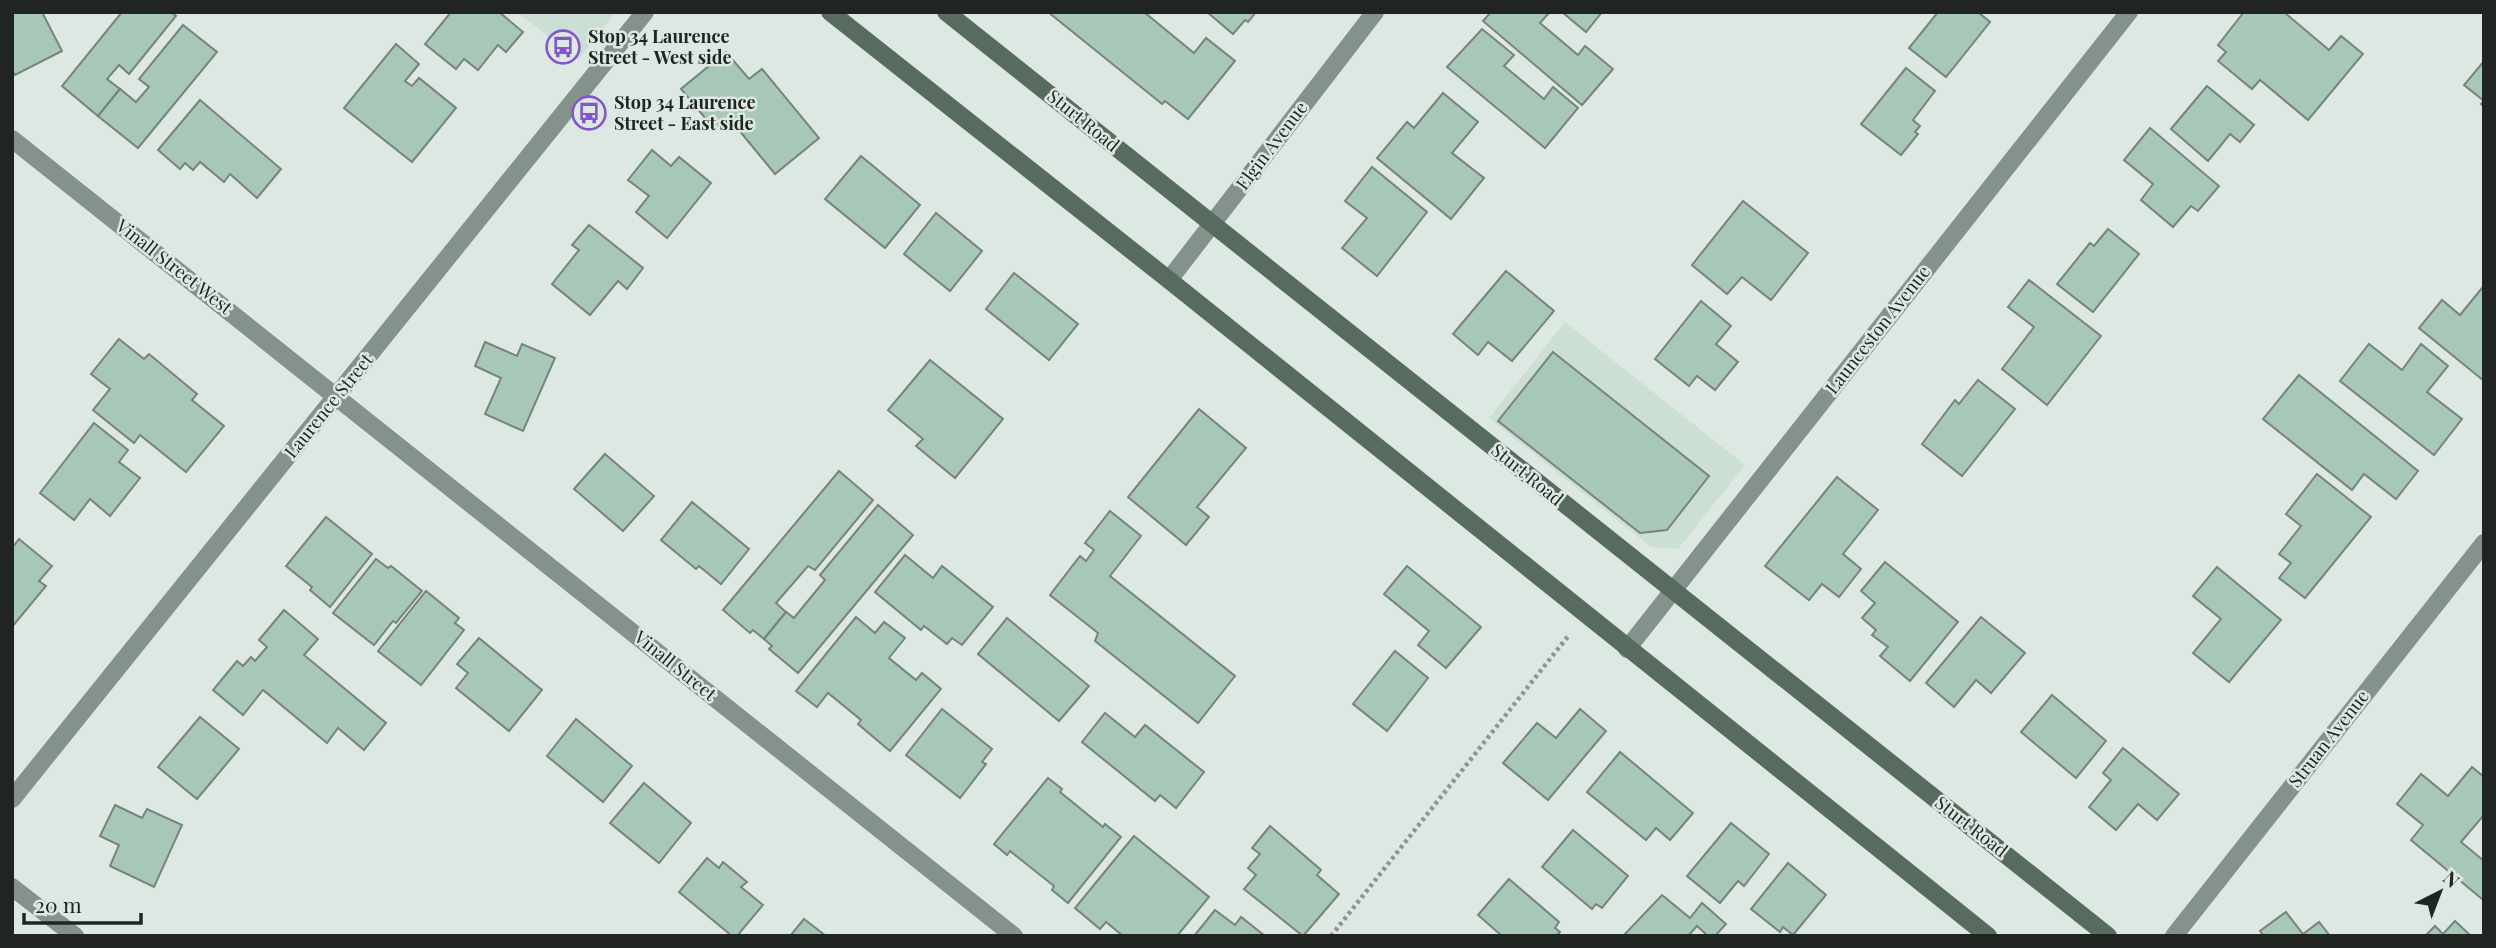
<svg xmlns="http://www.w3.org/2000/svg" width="2496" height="948" font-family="'Playfair Display',serif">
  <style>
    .built { fill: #ccdfd5 }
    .building { fill: #a7c8b8; stroke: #79837e; stroke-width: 2 }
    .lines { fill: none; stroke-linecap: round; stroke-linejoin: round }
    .path { stroke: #8e9691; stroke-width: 4.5; stroke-dasharray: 3.5 3.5; stroke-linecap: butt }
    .minor { stroke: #84928b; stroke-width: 18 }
    .secondary { stroke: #576b61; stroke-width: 18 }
    .labels { text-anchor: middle; stroke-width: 5; stroke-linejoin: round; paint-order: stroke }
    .poi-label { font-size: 18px; font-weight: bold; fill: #202522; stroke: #dde8e2; text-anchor: start }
    .street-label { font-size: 18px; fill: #202522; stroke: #dde8e2 }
  </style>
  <rect width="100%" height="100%" fill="#dde8e2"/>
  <g class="built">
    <path d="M 517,12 L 616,12 L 578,60 Z"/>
    <path d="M 1565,322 L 1745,465 L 1678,549 L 1651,547 L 1489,418 Z"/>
  </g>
  <g class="building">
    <path d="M 12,12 L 42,12 L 62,51 L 15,75 L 12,70 Z"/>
    <path d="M 122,12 L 171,12 L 176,16 L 129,74 L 119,65 L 107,79 L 120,89 L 98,116 L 62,86 Z"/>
    <path d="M 451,12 L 499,12 L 523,32 L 506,52 L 498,45 L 478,70 L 464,59 L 456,69 L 425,44 Z"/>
    <path d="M 1048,12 L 1144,12 L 1194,53 L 1206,38 L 1235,61 L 1188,119 L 1165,101 L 1162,104 Z"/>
    <path d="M 1207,12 L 1256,12 L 1248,22 L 1245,20 L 1233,34 Z"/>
    <path d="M 1491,12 L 1546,12 L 1548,14 L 1540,23 L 1578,55 L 1585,46 L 1613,69 L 1582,105 L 1483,21 Z"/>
    <path d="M 1562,12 L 1602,12 L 1586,32 Z"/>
    <path d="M 1938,12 L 1978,12 L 1990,22 L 1946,77 L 1909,48 Z"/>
    <path d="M 2244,12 L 2284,12 L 2329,50 L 2341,36 L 2363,54 L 2308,120 L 2260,80 L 2252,89 L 2218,61 L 2226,52 L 2218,45 Z"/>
    <path d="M 183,25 L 217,52 L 138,148 L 98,116 L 120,89 L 136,102 L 149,87 L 139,79 Z"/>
    <path d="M 1482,29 L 1514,55 L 1504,66 L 1544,99 L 1553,87 L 1578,108 L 1545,148 L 1447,67 Z"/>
    <path d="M 396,44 L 419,64 L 405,81 L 412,86 L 419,78 L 456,108 L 412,162 L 344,108 Z"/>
    <path d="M 726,52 L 749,79 L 762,69 L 819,138 L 775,174 L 729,118 L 715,130 L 681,89 Z"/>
    <path d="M 2484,61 L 2484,107 L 2481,104 L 2484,101 L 2464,85 Z"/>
    <path d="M 1906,68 L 1935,91 L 1913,120 L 1920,126 L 1915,132 L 1918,134 L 1901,155 L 1861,124 Z"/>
    <path d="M 2207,86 L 2254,125 L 2240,142 L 2230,134 L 2208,161 L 2171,129 Z"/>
    <path d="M 1443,93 L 1478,122 L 1452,153 L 1484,178 L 1451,219 L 1377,158 L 1407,122 L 1414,128 Z"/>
    <path d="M 200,100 L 281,169 L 257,198 L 230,174 L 224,182 L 200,162 L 193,170 L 185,163 L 180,169 L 158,150 Z"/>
    <path d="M 2150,128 L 2219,186 L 2198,211 L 2191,206 L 2173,227 L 2141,200 L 2153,184 L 2124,160 Z"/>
    <path d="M 652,150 L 671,166 L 679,157 L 711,183 L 667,238 L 636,212 L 649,196 L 628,180 Z"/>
    <path d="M 861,156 L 920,205 L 885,248 L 825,199 Z"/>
    <path d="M 1372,167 L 1427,212 L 1377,276 L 1342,248 L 1367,218 L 1345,201 Z"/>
    <path d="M 1743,201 L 1808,253 L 1771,300 L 1742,277 L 1727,294 L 1692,265 Z"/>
    <path d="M 936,213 L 982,251 L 950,291 L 904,254 Z"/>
    <path d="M 589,225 L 643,268 L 627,289 L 618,281 L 590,315 L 552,284 L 579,250 L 572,245 Z"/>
    <path d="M 2108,229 L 2139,254 L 2093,312 L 2057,284 L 2090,243 L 2094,246 Z"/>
    <path d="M 1506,271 L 1554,311 L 1512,361 L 1488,342 L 1478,355 L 1453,334 Z"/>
    <path d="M 1014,273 L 1078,324 L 1049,360 L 986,309 Z"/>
    <path d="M 2029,280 L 2101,336 L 2047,405 L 2002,369 L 2034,327 L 2008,307 Z"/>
    <path d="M 2482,288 L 2484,290 L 2484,381 L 2419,328 L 2442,300 L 2460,315 Z"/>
    <path d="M 1701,301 L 1731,326 L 1716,344 L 1738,362 L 1715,390 L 1697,376 L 1689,386 L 1655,359 Z"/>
    <path d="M 119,339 L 144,359 L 149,354 L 197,394 L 192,400 L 224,426 L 186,472 L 140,435 L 134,443 L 93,410 L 110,389 L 91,374 Z"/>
    <path d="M 485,342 L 517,356 L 522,344 L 555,358 L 523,431 L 485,414 L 501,378 L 475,366 Z"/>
    <path d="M 2369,344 L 2402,370 L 2421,344 L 2448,366 L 2427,392 L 2462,419 L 2434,455 L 2340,381 Z"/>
    <path d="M 1553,352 L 1709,476 L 1667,530 L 1640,533 L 1498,421 Z"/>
    <path d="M 930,360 L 1003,419 L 955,478 L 916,446 L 923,439 L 888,410 Z"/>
    <path d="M 2299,375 L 2418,471 L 2396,499 L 2364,474 L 2352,490 L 2263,419 Z"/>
    <path d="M 1978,380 L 2015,409 L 1962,476 L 1922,444 L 1955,400 L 1959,404 Z"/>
    <path d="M 1199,409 L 1246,448 L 1197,507 L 1209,517 L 1186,545 L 1128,497 Z"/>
    <path d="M 94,423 L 128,450 L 119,462 L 140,478 L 110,516 L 90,499 L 74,520 L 40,493 Z"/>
    <path d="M 605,454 L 654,496 L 623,531 L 574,489 Z"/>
    <path d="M 839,471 L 873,500 L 815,570 L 808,566 L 776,603 L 786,612 L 764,639 L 753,630 L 750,633 L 723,610 Z"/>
    <path d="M 2317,474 L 2371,517 L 2305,598 L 2279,578 L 2291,563 L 2279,554 L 2301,526 L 2286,514 Z"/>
    <path d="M 1837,477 L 1878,510 L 1843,554 L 1861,569 L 1839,597 L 1822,584 L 1809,600 L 1765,566 Z"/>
    <path d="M 692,502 L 749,549 L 721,584 L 699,566 L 696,569 L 661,540 Z"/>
    <path d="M 878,505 L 913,535 L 798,673 L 769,649 L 772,646 L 764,639 L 786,612 L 794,618 L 825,580 L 820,575 Z"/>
    <path d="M 1110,511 L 1141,536 L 1110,576 L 1235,676 L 1198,723 L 1095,641 L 1098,633 L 1050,595 L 1080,556 L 1086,561 L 1094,550 L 1085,543 Z"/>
    <path d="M 326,517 L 372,554 L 330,607 L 310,590 L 312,587 L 286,566 Z"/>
    <path d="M 19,539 L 52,566 L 39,581 L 46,586 L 12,627 L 12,548 Z"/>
    <path d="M 905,555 L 933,578 L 942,566 L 993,607 L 962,645 L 952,638 L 947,644 L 924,626 L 921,630 L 875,592 Z"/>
    <path d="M 376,559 L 388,568 L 391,566 L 422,591 L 396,623 L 393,621 L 374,645 L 333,613 Z"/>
    <path d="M 1885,562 L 1958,622 L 1910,681 L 1880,656 L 1888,647 L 1872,635 L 1876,630 L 1862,618 L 1875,603 L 1861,591 Z"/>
    <path d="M 1407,566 L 1481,627 L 1446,668 L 1418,645 L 1429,631 L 1384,594 Z"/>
    <path d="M 2217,567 L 2281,620 L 2229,682 L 2193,653 L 2221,619 L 2193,596 Z"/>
    <path d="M 426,591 L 459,618 L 455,623 L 464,630 L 421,685 L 378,651 Z"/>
    <path d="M 284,610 L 318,639 L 304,655 L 386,723 L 364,750 L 338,728 L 327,743 L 263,690 L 243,715 L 213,690 L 237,661 L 243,666 L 251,657 L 255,661 L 267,647 L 259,640 Z"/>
    <path d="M 856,617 L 875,633 L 884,622 L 905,638 L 889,658 L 916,680 L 922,673 L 941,689 L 890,751 L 858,724 L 861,720 L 828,693 L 817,707 L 796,691 Z"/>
    <path d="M 1981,617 L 2025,653 L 1991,693 L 1976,680 L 1954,707 L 1926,683 Z"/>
    <path d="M 1007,618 L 1089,686 L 1059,721 L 978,654 Z"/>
    <path d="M 479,638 L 542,690 L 509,731 L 456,688 L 468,673 L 457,664 Z"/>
    <path d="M 1395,651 L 1428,678 L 1387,731 L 1353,704 Z"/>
    <path d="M 2052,695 L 2106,741 L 2076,778 L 2021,732 Z"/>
    <path d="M 942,709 L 992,749 L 982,762 L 986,764 L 960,798 L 906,755 Z"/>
    <path d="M 1580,709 L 1606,731 L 1548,800 L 1503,763 L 1537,723 L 1556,738 Z"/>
    <path d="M 1105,713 L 1135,737 L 1145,725 L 1204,772 L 1176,808 L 1160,795 L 1155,801 L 1082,742 Z"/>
    <path d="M 200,717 L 239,749 L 197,799 L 158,767 Z"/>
    <path d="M 576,719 L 632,766 L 603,802 L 547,756 Z"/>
    <path d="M 2123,748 L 2179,794 L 2157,820 L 2138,804 L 2116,830 L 2089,807 L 2111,780 L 2103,773 Z"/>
    <path d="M 1620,752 L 1693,813 L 1670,840 L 1656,828 L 1646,840 L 1587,792 Z"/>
    <path d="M 2472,767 L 2484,777 L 2484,815 L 2461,842 L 2484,861 L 2484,897 L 2482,899 L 2411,840 L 2423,825 L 2397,804 L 2421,774 L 2448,796 Z"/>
    <path d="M 1048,778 L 1062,789 L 1060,792 L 1103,827 L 1105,824 L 1121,837 L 1068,903 L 1052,890 L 1054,886 L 1010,851 L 1007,855 L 994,844 Z"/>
    <path d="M 644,783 L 691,823 L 659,863 L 610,823 Z"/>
    <path d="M 115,805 L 142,818 L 147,809 L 182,825 L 154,887 L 110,866 L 119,845 L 100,836 Z"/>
    <path d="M 1731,823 L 1769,854 L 1744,886 L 1738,881 L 1720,903 L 1687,876 Z"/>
    <path d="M 1270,826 L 1321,870 L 1317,875 L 1339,894 L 1303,936 L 1244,889 L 1256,875 L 1248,868 L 1260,854 L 1252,848 Z"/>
    <path d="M 1573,830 L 1628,876 L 1602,908 L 1596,904 L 1592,909 L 1542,867 Z"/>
    <path d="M 1134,836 L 1209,897 L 1177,936 L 1123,936 L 1106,922 L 1100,929 L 1075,908 Z"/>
    <path d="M 707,858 L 719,868 L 723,862 L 747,882 L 741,887 L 763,905 L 737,936 L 732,936 L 679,892 Z"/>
    <path d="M 1788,863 L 1826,895 L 1793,935 L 1783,927 L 1780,932 L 1751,909 Z"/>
    <path d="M 1509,879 L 1559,922 L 1555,928 L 1560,932 L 1556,936 L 1502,936 L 1478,915 Z"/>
    <path d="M 1662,895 L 1690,918 L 1702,903 L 1726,924 L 1715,936 L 1708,936 L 1697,926 L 1688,936 L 1624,935 Z"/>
    <path d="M 1215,910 L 1235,925 L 1241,917 L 1265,936 L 1194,936 Z"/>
    <path d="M 2286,912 L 2303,934 L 2319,922 L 2330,936 L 2264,936 L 2260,931 Z"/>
    <path d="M 804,919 L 826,936 L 790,936 Z"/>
    <path d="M 2455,921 L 2471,936 L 2425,936 L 2435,926 L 2443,934 Z"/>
  </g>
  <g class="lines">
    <path class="path" d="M 1331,936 L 1569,635"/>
    <g class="minor">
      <path d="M 12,139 L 1014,936"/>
      <path d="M 1169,280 L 1375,12"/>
      <path d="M 1627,649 L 2129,12"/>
      <path d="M 12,799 L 645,12"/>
      <path d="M 12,887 L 75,936"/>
      <path d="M 2174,936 L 2484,543"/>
    </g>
    <g class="secondary">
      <path d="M 830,12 L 1169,280 L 1988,936"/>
      <path d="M 946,12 L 2108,936"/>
    </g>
  </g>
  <defs>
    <symbol id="bus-ring" viewBox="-11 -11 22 22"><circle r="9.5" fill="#dde8e2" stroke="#8156cf" stroke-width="1.5"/><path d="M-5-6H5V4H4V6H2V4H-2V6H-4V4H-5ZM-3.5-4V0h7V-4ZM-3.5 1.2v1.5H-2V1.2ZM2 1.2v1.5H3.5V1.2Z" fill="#8156cf"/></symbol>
  </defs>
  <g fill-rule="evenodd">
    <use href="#bus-ring" x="544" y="28" width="38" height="38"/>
    <use href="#bus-ring" x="570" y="94" width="38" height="38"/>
  </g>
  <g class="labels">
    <g class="poi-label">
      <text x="588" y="43">Stop 34 Laurence<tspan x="588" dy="21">Street - West side</tspan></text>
      <text x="614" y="109">Stop 34 Laurence<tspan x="614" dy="21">Street - East side</tspan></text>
    </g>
    <g class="street-label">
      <text transform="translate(1083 121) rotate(39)" y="6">Sturt Road</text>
      <text transform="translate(1272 146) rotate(-53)" y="6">Elgin Avenue</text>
      <text transform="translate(174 267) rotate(38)" y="6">Vinall Street West</text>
      <text transform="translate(1878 330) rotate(-52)" y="6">Launceston Avenue</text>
      <text transform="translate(329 406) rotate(-51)" y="6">Laurence Street</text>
      <text transform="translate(1527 475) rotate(39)" y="6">Sturt Road</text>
      <text transform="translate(675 666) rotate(39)" y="6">Vinall Street</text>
      <text transform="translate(2329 739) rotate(-52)" y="6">Struan Avenue</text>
      <text transform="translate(1971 827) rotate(38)" y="6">Sturt Road</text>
    </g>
  </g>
  <rect width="2496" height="948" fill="none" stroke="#202522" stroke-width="28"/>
  <g transform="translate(2440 892) rotate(42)" stroke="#dde8e2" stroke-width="5" paint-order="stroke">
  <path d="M0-5L12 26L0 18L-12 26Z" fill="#202522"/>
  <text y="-10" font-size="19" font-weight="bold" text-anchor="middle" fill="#202522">N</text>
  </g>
  <path d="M24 913v10h117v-10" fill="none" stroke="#202522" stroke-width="3.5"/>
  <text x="35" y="913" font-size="21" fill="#202522" stroke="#dde8e2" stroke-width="5" paint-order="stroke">20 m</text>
</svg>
